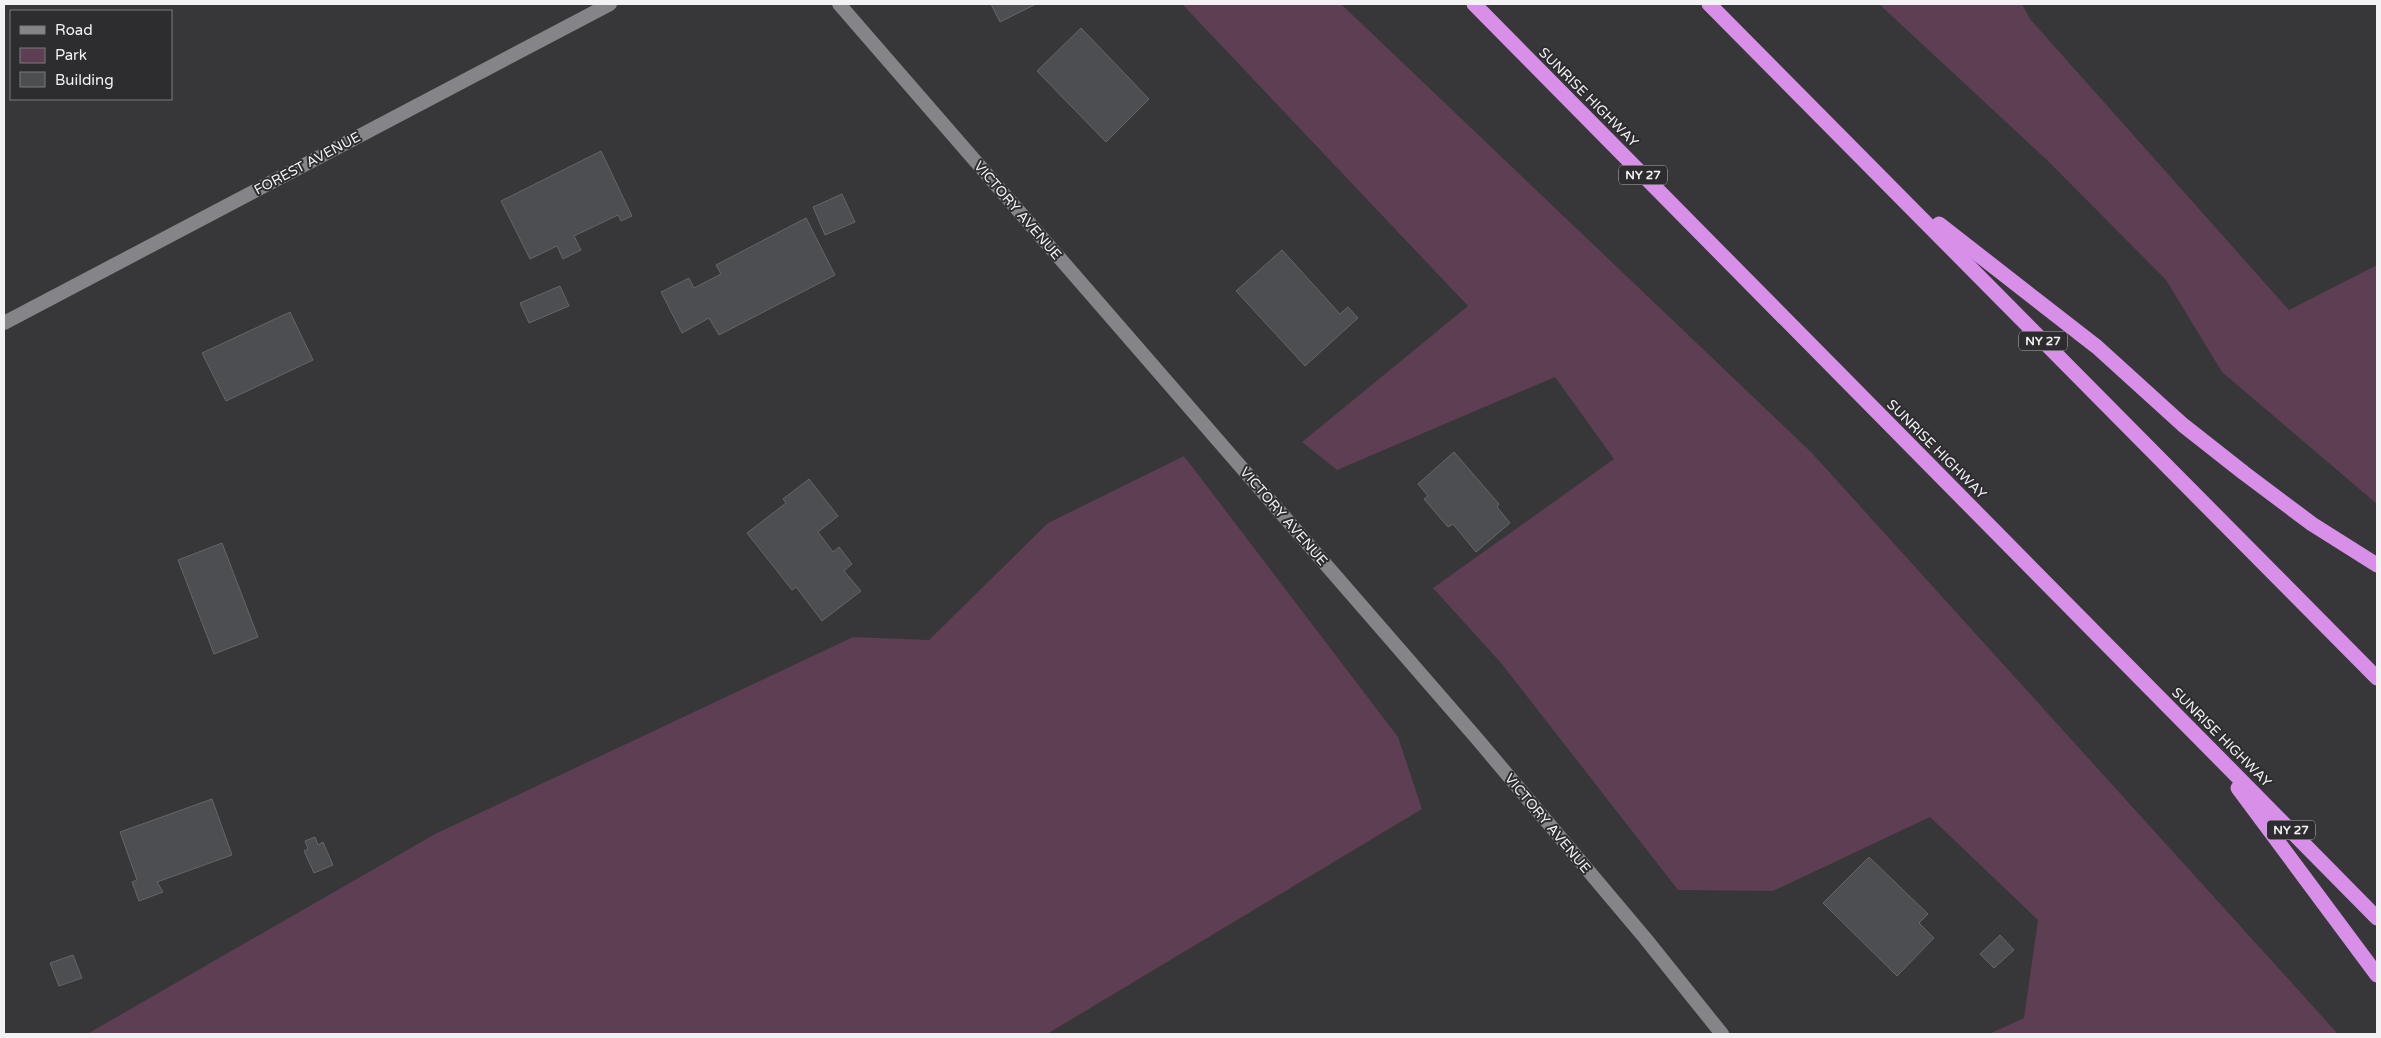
<svg xmlns="http://www.w3.org/2000/svg" width="2381" height="1038" font-family="'Varela Round',sans-serif">
  <style>
    .green { fill: #5d3e53 }
    .building { fill: #4d4e51; stroke: #656669 }
    .lines { fill: none; stroke-linecap: round; stroke-linejoin: round }
    .minor { stroke: #858488; stroke-width: 14 }
    .tertiary { stroke: #858488; stroke-width: 14 }
    .motorway { stroke: #d78fe7; stroke-width: 15 }
    .labels { text-anchor: middle; stroke-width: 4; stroke-linejoin: round; paint-order: stroke }
    .shield { fill: #2d2c2f; stroke: #b7b6b8; stroke-width: 1 }
    .shield-label { font-size: 12px; font-weight: bold; fill: #f2f1f3 }
    .street-label { font-size: 14px; fill: #f2f1f3; stroke: #2d2c2f }
  </style>
  <rect width="100%" height="100%" fill="#373639"/>
  <g class="green">
    <path d="M 1182,4 L 1341,4 L 1811,452 L 2338,1034 L 1989,1034 L 2024,1018 L 2038,920 L 1930,817 L 1773,891 L 1678,890 L 1501,663 L 1433,588 L 1614,459 L 1555,377 L 1337,470 L 1302,442 L 1468,306 Z"/>
    <path d="M 1879,4 L 2022,4 L 2030,19 L 2289,310 L 2377,265 L 2377,504 L 2222,372 L 2166,280 L 2048,161 Z"/>
    <path d="M 1184,456 L 1398,737 L 1422,809 L 1047,1034 L 87,1034 L 435,834 L 853,637 L 929,640 L 1048,523 Z"/>
  </g>
  <g class="building">
    <path d="M 991,4 L 1036,4 L 1000,22 Z"/>
    <path d="M 1081,28 L 1149,99 L 1106,142 L 1037,71 Z"/>
    <path d="M 601,151 L 632,216 L 621,221 L 618,215 L 574,236 L 581,250 L 563,259 L 557,246 L 530,259 L 501,201 Z"/>
    <path d="M 842,194 L 855,222 L 825,235 L 813,207 Z"/>
    <path d="M 806,218 L 835,275 L 719,335 L 709,318 L 682,333 L 661,292 L 689,278 L 694,288 L 721,274 L 716,265 Z"/>
    <path d="M 1282,250 L 1340,314 L 1348,307 L 1358,318 L 1305,366 L 1236,291 Z"/>
    <path d="M 560,286 L 569,306 L 529,323 L 520,303 Z"/>
    <path d="M 290,312 L 313,360 L 226,401 L 202,353 Z"/>
    <path d="M 1454,452 L 1499,504 L 1497,507 L 1510,523 L 1476,552 L 1453,524 L 1448,527 L 1424,499 L 1428,496 L 1418,484 Z"/>
    <path d="M 809,479 L 838,516 L 818,532 L 833,552 L 839,547 L 852,564 L 844,571 L 861,591 L 822,621 L 796,587 L 792,590 L 747,533 L 786,503 L 783,499 Z"/>
    <path d="M 222,543 L 258,637 L 214,654 L 178,560 Z"/>
    <path d="M 212,799 L 232,855 L 157,882 L 163,892 L 139,901 L 132,882 L 137,880 L 120,832 Z"/>
    <path d="M 315,837 L 318,845 L 323,842 L 333,865 L 314,873 L 304,851 L 308,849 L 305,841 Z"/>
    <path d="M 1869,857 L 1928,914 L 1919,923 L 1934,938 L 1897,976 L 1823,903 Z"/>
    <path d="M 2000,935 L 2014,950 L 1994,968 L 1980,954 Z"/>
    <path d="M 73,955 L 82,978 L 59,986 L 50,963 Z"/>
  </g>
  <g class="lines">
    <path class="minor" d="M 4,323 L 610,4"/>
    <path class="tertiary" d="M 839,4 L 1479,741 L 1645,938 L 1722,1034"/>
    <g class="motorway">
      <path d="M 1474,4 L 2377,918"/>
      <path d="M 1709,4 L 2377,678"/>
      <path d="M 1939,224 L 2097,347 L 2183,425 L 2244,473 L 2312,524 L 2377,565"/>
      <path d="M 2238,788 L 2377,975"/>
    </g>
  </g>
  <g class="labels">
    <g class="shield">
      <rect x="1619" y="165.5" width="48" height="19" rx="4"/>
      <rect x="2019" y="331.5" width="48" height="19" rx="4"/>
      <rect x="2267" y="820.5" width="48" height="19" rx="4"/>
    </g>
    <g class="shield-label">
      <text x="1643" y="179">NY 27</text>
      <text x="2043" y="345">NY 27</text>
      <text x="2291" y="834">NY 27</text>
    </g>
    <g class="street-label">
      <text transform="translate(1589 97) rotate(45)" y="5">SUNRISE HIGHWAY</text>
      <text transform="translate(307 163) rotate(-28)" y="5">FOREST AVENUE</text>
      <text transform="translate(1018 210) rotate(49)" y="5">VICTORY AVENUE</text>
      <text transform="translate(1937 449) rotate(45)" y="5">SUNRISE HIGHWAY</text>
      <text transform="translate(1284 516) rotate(49)" y="5">VICTORY AVENUE</text>
      <text transform="translate(2222 737) rotate(45)" y="5">SUNRISE HIGHWAY</text>
      <text transform="translate(1548 823) rotate(50)" y="5">VICTORY AVENUE</text>
    </g>
  </g>
  <rect width="2381" height="1038" fill="none" stroke="#f2f1f3" stroke-width="10"/>
  <rect x="10" y="10" width="162" height="90" fill="#2d2c2f" stroke="#7c7b7d"/>
  <rect x="20" y="26" width="25" height="8" fill="#858488" stroke="#7c7b7d"/>
  <text x="55" y="35" font-size="15" fill="#f2f1f3">Road</text>
  <rect x="20" y="48" width="25" height="15" fill="#5d3e53" stroke="#7c7b7d"/>
  <text x="55" y="60" font-size="15" fill="#f2f1f3">Park</text>
  <rect x="20" y="72" width="25" height="15" fill="#4d4e51" stroke="#7c7b7d"/>
  <text x="55" y="85" font-size="15" fill="#f2f1f3">Building</text>
</svg>
